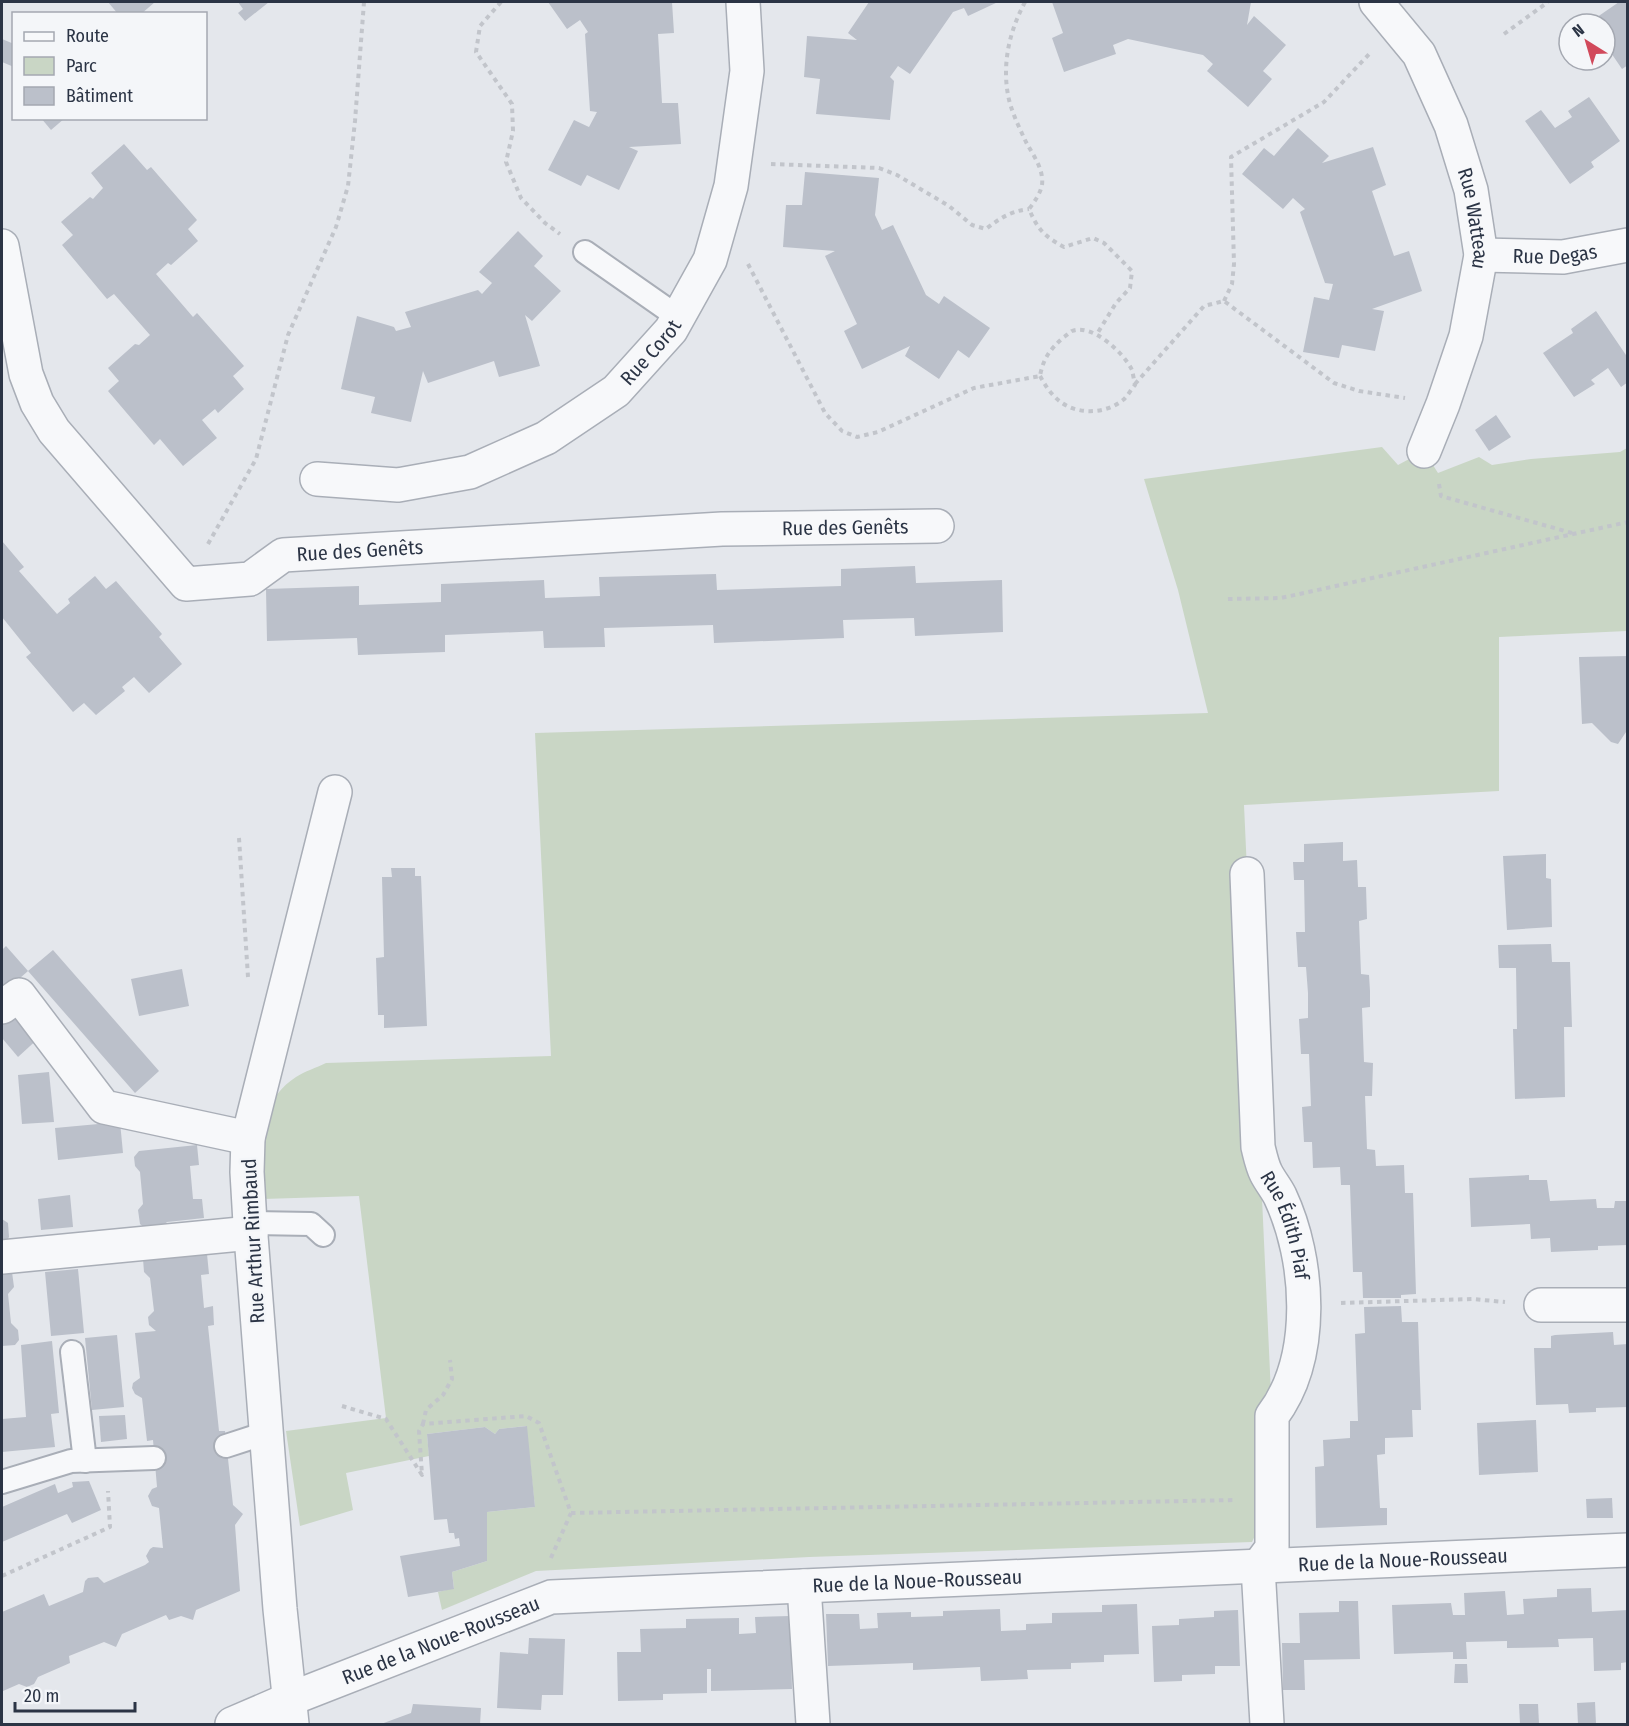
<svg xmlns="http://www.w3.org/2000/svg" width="1629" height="1726" font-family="'Fira Sans Condensed',sans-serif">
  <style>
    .green { fill: #c9d6c5 }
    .building { fill: #bbc0ca }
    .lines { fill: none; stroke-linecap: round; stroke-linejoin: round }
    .lane-casing { stroke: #a9aeb7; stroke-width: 26 }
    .street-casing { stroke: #a9aeb7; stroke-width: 36 }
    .path { stroke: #c2c5cb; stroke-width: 4; stroke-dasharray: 4.5 4.5; stroke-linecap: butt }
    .lane { stroke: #f7f8fa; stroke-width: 22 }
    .street { stroke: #f7f8fa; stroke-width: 33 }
    .labels { text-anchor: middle; stroke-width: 5; stroke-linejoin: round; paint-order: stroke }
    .street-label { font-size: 20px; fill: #2b3445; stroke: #f4f6f9 }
  </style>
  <rect width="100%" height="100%" fill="#e4e7ec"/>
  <path class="green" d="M 1382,447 L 1398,465 L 1424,451 L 1438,473 L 1479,457 L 1492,465 L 1531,459 L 1620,452 L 1627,448 L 1627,631 L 1499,637 L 1499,791 L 1244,805 L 1272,1416 L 1260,1525 L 1252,1542 L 809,1557 L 536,1571 L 442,1610 L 438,1592 L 454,1588 L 452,1572 L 487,1561 L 487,1512 L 535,1507 L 526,1426 L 499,1429 L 495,1434 L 485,1427 L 427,1434 L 429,1456 L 346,1473 L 353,1510 L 300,1526 L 286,1431 L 386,1418 L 359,1196 L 263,1199 C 261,1155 253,1105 296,1077 C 305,1071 316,1068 326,1063 L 551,1056 L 535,733 L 1208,713 L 1178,590 L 1144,479 Z"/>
  <g class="building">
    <path d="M 108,2 L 155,2 L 141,14 L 118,14 Z"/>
    <path d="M 238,2 L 269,2 L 245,21 L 238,13 L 243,9 Z"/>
    <path d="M 548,2 L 672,2 L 674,33 L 658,34 L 662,103 L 678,103 L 681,144 L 629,147 L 638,151 L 619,190 L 587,175 L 581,186 L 548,170 L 574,120 L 589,127 L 597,112 L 590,111 L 585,34 L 588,32 L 580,20 L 567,29 Z"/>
    <path d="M 869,2 L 998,2 L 968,16 L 964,8 L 953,12 L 910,74 L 898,66 L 890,77 L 894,81 L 890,120 L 816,114 L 820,79 L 804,77 L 807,36 L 857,40 L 848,33 Z"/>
    <path d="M 1052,2 L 1251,2 L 1247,25 L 1254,16 L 1286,45 L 1263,71 L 1272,79 L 1248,107 L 1207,71 L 1213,64 L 1203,55 L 1128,39 L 1113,45 L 1116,54 L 1064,72 L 1052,38 L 1063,33 Z"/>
    <path d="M 1619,2 L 1628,2 L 1628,65 L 1622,69 L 1605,44 L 1605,24 L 1591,24 L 1590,22 Z"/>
    <path d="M 2,39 L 14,44 L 14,67 L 2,62 Z"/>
    <path d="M 1589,97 L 1620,141 L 1591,162 L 1594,167 L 1570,184 L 1525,121 L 1541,110 L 1555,128 L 1572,117 L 1568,111 Z"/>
    <path d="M 41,118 L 65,118 L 51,130 Z"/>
    <path d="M 1298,128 L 1329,156 L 1322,163 L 1373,147 L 1386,185 L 1372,191 L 1394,256 L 1409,251 L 1422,291 L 1372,309 L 1384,311 L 1375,351 L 1342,345 L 1339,358 L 1303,352 L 1314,297 L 1329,300 L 1333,284 L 1325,283 L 1300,212 L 1305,209 L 1293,198 L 1283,209 L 1242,174 L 1264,148 L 1274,156 Z"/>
    <path d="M 124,144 L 147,170 L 151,167 L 197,220 L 188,229 L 198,241 L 171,265 L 168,263 L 156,274 L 193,317 L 197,313 L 244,366 L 233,376 L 244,389 L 218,413 L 215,409 L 202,420 L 217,438 L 183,466 L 160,439 L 154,445 L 108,391 L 119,381 L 108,368 L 135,344 L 139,345 L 150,335 L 114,294 L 107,299 L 62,245 L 73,235 L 61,222 L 90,197 L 93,199 L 103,188 L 91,173 Z"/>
    <path d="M 805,172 L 879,178 L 875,215 L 882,230 L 893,225 L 926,295 L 939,304 L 944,296 L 990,328 L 969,358 L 958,350 L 939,379 L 905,356 L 910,346 L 862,369 L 844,331 L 857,324 L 825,256 L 835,251 L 783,247 L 786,205 L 802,205 Z"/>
    <path d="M 518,231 L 543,256 L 534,266 L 561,291 L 532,321 L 525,315 L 540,366 L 499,377 L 494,361 L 428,383 L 423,371 L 411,422 L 371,413 L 375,397 L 341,389 L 357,316 L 394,327 L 396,331 L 411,327 L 405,312 L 478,290 L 482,294 L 492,283 L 479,272 Z"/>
    <path d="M 1596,311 L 1628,358 L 1628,382 L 1621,387 L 1608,368 L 1591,380 L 1595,384 L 1574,397 L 1543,353 L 1573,333 L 1571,329 Z"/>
    <path d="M 1496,415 L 1511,437 L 1489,451 L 1475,430 Z"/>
    <path d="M 2,541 L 24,567 L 19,571 L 57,614 L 70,603 L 68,599 L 95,576 L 106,589 L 116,581 L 162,634 L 159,637 L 182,664 L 149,693 L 134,677 L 122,687 L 125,691 L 96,715 L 84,703 L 73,712 L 26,657 L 31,653 L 2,617 Z"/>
    <path d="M 915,566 L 916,583 L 1002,580 L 1003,632 L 915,636 L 914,618 L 843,620 L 844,638 L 714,643 L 713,625 L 604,628 L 605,647 L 544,648 L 543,631 L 445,635 L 445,652 L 358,655 L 357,638 L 267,641 L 266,589 L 359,586 L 359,605 L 441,602 L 441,584 L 544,580 L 545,598 L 600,596 L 599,577 L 716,574 L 717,590 L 841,586 L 841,569 Z"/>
    <path d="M 1628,656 L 1628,729 L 1618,744 L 1611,742 L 1592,723 L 1582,724 L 1579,657 Z"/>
    <path d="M 1343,842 L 1343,861 L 1357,860 L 1358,887 L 1366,887 L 1367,919 L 1359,921 L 1361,974 L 1369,975 L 1370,991 L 1370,1007 L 1362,1008 L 1364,1062 L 1373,1063 L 1372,1096 L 1365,1096 L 1367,1149 L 1375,1150 L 1376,1166 L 1404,1165 L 1405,1193 L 1413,1193 L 1416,1294 L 1401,1295 L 1401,1298 L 1363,1298 L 1362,1272 L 1353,1272 L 1350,1185 L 1341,1185 L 1340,1167 L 1313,1168 L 1312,1142 L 1304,1142 L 1302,1107 L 1311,1106 L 1309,1054 L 1301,1054 L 1299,1019 L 1308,1018 L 1308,993 L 1306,967 L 1298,967 L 1296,932 L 1305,932 L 1304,880 L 1294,880 L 1293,862 L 1304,862 L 1304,844 Z"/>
    <path d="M 1546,854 L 1546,878 L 1551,879 L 1552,927 L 1507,930 L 1503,856 Z"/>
    <path d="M 391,868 L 415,868 L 415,876 L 421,876 L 427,1026 L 384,1028 L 384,1015 L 378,1015 L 376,958 L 384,957 L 382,877 L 392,877 Z"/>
    <path d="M 1551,944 L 1552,962 L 1570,962 L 1572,1027 L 1564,1027 L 1565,1097 L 1515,1099 L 1513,1029 L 1517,1029 L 1516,968 L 1499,968 L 1498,945 Z"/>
    <path d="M 6,946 L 28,971 L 3,993 L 2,991 L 2,950 Z"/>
    <path d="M 53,950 L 159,1071 L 135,1093 L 28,971 Z"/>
    <path d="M 182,969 L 189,1006 L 139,1016 L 131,979 Z"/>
    <path d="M 19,1010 L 41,1036 L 18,1057 L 2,1038 L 2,1021 Z"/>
    <path d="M 49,1072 L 54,1122 L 22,1124 L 18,1075 Z"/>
    <path d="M 120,1122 L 123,1153 L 58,1160 L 55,1128 Z"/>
    <path d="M 197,1145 L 199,1165 L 190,1166 L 193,1199 L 202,1199 L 204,1218 L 167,1222 L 160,1229 L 147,1230 L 140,1224 L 138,1210 L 143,1204 L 140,1172 L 135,1166 L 134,1157 L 139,1151 Z"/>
    <path d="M 1529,1175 L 1529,1180 L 1547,1180 L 1550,1201 L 1596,1199 L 1597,1208 L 1614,1208 L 1615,1201 L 1628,1201 L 1628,1245 L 1598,1246 L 1598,1250 L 1551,1252 L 1550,1238 L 1531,1239 L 1530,1224 L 1471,1227 L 1469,1178 Z"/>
    <path d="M 70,1195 L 73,1227 L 41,1230 L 38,1199 Z"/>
    <path d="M 2,1219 L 8,1223 L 9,1237 L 4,1245 L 2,1245 Z"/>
    <path d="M 207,1254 L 209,1274 L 201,1275 L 204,1308 L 213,1306 L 214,1325 L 208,1326 L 219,1431 L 225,1431 L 233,1505 L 243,1514 L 235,1525 L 240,1591 L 196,1610 L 193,1620 L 181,1616 L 169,1620 L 166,1615 L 122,1634 L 116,1647 L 104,1642 L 69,1656 L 70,1663 L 38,1677 L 34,1684 L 27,1687 L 19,1684 L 3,1691 L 2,1695 L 2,1612 L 44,1594 L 49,1606 L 83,1592 L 85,1581 L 88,1578 L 98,1577 L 104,1583 L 145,1565 L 149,1562 L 146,1556 L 150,1549 L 153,1547 L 163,1548 L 159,1508 L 152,1506 L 148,1496 L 152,1489 L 157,1487 L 153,1440 L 147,1441 L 142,1398 L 135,1394 L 132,1388 L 133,1383 L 140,1378 L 135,1333 L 156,1331 L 149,1325 L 148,1317 L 154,1311 L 150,1278 L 144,1272 L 143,1259 Z"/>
    <path d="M 2,1267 L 12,1272 L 14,1287 L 8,1294 L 11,1323 L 18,1330 L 19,1340 L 15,1345 L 2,1346 Z"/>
    <path d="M 78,1269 L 84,1333 L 51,1336 L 45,1272 Z"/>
    <path d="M 1401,1306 L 1402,1322 L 1418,1322 L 1421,1410 L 1412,1410 L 1413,1437 L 1385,1438 L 1385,1454 L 1377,1455 L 1380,1508 L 1387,1508 L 1387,1525 L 1316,1528 L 1315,1467 L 1324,1466 L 1323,1440 L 1350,1438 L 1350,1421 L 1358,1421 L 1355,1334 L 1365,1333 L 1364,1307 Z"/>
    <path d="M 1613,1332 L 1614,1345 L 1628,1344 L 1628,1407 L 1596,1408 L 1596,1412 L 1569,1413 L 1568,1404 L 1536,1405 L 1534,1348 L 1551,1348 L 1551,1336 L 1555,1335 Z"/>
    <path d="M 117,1335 L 124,1407 L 92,1410 L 85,1338 Z"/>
    <path d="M 52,1341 L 59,1413 L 51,1414 L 55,1447 L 2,1452 L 2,1419 L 26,1417 L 21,1345 Z"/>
    <path d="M 125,1415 L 127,1439 L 101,1442 L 99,1416 Z"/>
    <path d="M 1536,1420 L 1538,1472 L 1479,1475 L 1477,1423 Z"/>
    <path d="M 527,1426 L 535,1507 L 487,1512 L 487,1561 L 452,1572 L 454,1589 L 408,1597 L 400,1556 L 460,1546 L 459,1538 L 455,1539 L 454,1533 L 449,1533 L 447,1519 L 434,1520 L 427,1434 L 485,1427 L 495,1434 L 499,1429 Z"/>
    <path d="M 89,1481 L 101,1510 L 72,1523 L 67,1514 L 2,1542 L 2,1507 L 55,1484 L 58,1493 L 73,1487 L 72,1482 Z"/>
    <path d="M 1612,1498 L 1613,1518 L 1587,1518 L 1586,1499 Z"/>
    <path d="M 1591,1588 L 1592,1612 L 1628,1610 L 1628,1662 L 1621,1663 L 1621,1670 L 1594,1671 L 1593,1638 L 1558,1639 L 1559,1647 L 1507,1648 L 1507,1641 L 1466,1642 L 1467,1659 L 1453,1659 L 1453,1652 L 1394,1654 L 1392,1605 L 1451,1603 L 1453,1615 L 1465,1615 L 1464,1593 L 1505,1591 L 1507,1615 L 1524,1614 L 1523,1599 L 1557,1597 L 1557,1589 Z"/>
    <path d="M 1339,1601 L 1358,1601 L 1360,1659 L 1304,1660 L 1305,1690 L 1283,1690 L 1282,1643 L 1300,1643 L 1299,1613 L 1339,1612 Z"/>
    <path d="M 1137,1604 L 1139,1654 L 1104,1655 L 1104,1662 L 1071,1663 L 1071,1669 L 1027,1670 L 1028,1679 L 981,1681 L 980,1667 L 913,1670 L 913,1663 L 828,1666 L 826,1614 L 859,1614 L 860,1629 L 878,1628 L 877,1613 L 911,1612 L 911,1617 L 943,1616 L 943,1611 L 1000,1609 L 1001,1631 L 1026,1630 L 1026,1624 L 1052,1623 L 1052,1613 L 1102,1612 L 1102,1605 Z"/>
    <path d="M 1238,1610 L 1240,1666 L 1215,1666 L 1215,1674 L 1182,1675 L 1182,1681 L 1154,1682 L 1152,1626 L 1179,1625 L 1179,1619 L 1214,1617 L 1214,1611 Z"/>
    <path d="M 790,1616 L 792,1689 L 711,1691 L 711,1669 L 707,1669 L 707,1693 L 663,1694 L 663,1700 L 618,1701 L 617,1652 L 641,1652 L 640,1629 L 686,1628 L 686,1619 L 739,1618 L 739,1634 L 756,1633 L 755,1617 Z"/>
    <path d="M 529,1638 L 565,1639 L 563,1695 L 542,1695 L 541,1710 L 497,1708 L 500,1652 L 528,1654 Z"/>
    <path d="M 1455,1664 L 1467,1664 L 1468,1683 L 1454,1683 Z"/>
    <path d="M 1595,1702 L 1596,1724 L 1578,1724 L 1577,1703 Z"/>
    <path d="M 413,1704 L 481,1708 L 480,1724 L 381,1724 L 411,1713 Z"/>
    <path d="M 1519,1704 L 1538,1704 L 1539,1724 L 1520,1724 Z"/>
  </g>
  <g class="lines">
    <defs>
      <g id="lane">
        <path d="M 585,252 L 678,317"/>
        <path d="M 250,1223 L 311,1224 L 323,1235"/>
        <path d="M 72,1352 L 85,1461"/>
        <path d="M 226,1446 L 266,1433"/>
        <path d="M 2,1482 L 71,1461 L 154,1458"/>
      </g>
      <g id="street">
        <path id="s1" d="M 1376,2 L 1419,54 L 1451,125 L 1471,190 L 1481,255 L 1466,336 L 1443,404 L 1424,451"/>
        <path id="s2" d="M 2,246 L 26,374 L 37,403 L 54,431 L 186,584 L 250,579 L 283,555 L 722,529 L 937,526"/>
        <path id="s3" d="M 1481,255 L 1563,257 L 1628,245"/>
        <path id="s4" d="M 317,479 L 398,485 L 470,472 L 546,438 L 616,391 L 671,330 L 710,260 L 731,186 L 747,71 L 743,2"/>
        <path id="s5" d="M 1247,874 L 1258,1147 C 1260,1155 1262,1165 1266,1173 C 1270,1181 1276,1188 1280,1196 C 1310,1260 1316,1358 1272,1416 L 1272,1548 L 1258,1567 L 1267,1724"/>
        <path d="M 2,1007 L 19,995 L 104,1107 L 248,1138"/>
        <path d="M 2,1257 L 251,1233"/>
        <path d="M 1541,1305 L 1628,1305"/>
        <path d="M 804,1586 L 813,1724"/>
        <path id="s6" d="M 232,1724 L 290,1699 L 551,1597 L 1628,1550"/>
        <path d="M 292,1724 L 280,1609 L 250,1223 L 247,1172 L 248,1138 L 335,792"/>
      </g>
    </defs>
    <use href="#lane" class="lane-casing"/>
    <use href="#street" class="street-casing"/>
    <g class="path">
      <path d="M 501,2 L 480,26 L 476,52 L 512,104 L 513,131 L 506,162 L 521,198 L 545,223 L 560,234"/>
      <path d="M 1025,2 C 1010,30 1002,62 1008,95 C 1011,111 1019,127 1026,142 C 1033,155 1044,169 1042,185 C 1040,194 1035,201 1029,209 C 1038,230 1044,236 1064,247 L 1093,238 L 1104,243 L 1132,271 L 1130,288 L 1116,303 L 1097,334"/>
      <path d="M 1504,34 L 1548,2"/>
      <path d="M 771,164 L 879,168 L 897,175 L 949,206 L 972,225 L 986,229 C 1000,218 1011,211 1029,209"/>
      <path d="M 748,264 L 825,413 L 842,431 L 857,437 L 878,432 L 974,388 L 1040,376 C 1043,359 1050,349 1064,337 C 1067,335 1069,333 1072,331 C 1092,323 1124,353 1132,370 C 1133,374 1134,380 1135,385 C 1131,389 1128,396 1123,400 C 1103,416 1071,415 1054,396 C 1048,390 1044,383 1040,376"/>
      <path d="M 1224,301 L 1232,284 L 1234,264 L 1231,157 L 1324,102 L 1371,52"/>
      <path d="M 1135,384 L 1204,306 L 1224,301 L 1334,383 L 1359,391 L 1405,398"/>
      <path d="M 1439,484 L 1441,496 L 1572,533"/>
      <path d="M 208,544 L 256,459 L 288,335 L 336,227 L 348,186 L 355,121 L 364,2"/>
      <path d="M 1228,599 L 1281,598 L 1628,522"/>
      <path d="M 239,838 L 248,977"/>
      <path d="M 1341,1303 L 1472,1299 L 1505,1302"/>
      <path d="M 342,1406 L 386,1419 L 422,1475 L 419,1431 L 423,1424 L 526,1416 L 539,1423 L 571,1513 L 550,1560"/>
      <path d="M 423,1424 L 426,1410 L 443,1395 L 452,1379 L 450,1360"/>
      <path d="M 571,1513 L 1236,1500"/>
      <path d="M 2,1576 L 110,1527 L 108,1491"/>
    </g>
    <use href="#lane" class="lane"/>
    <use href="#street" class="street"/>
  </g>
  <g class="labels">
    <g class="street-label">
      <text dy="7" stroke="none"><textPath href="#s1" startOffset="242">Rue Watteau</textPath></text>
      <text dy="7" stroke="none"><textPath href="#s3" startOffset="74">Rue Degas</textPath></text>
      <text dy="7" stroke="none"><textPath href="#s4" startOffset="374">Rue Corot</textPath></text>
      <text dy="7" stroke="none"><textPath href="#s2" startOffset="1064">Rue des Genêts</textPath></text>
      <text dy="7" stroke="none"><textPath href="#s2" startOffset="578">Rue des Genêts</textPath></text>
      <text dy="7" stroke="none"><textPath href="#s5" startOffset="357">Rue Édith Piaf</textPath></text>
      <text transform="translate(253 1241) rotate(-93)" y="7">Rue Arthur Rimbaud</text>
      <text dy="7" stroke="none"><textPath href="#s6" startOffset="1196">Rue de la Noue-Rousseau</textPath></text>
      <text dy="7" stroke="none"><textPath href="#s6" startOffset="710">Rue de la Noue-Rousseau</textPath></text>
      <text dy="7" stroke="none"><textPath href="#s6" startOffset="225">Rue de la Noue-Rousseau</textPath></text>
    </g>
  </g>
  <rect width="1629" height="1726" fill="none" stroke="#2b3445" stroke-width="6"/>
  <rect x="12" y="12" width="195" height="108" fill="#f4f6f9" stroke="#a4a8b1" stroke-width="1.5"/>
  <rect x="24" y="32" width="30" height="9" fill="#f7f8fa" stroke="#a4a8b1" stroke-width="1.5"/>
  <text x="66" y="42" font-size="18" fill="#2b3445">Route</text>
  <rect x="24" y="57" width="30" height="18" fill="#c9d6c5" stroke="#a4a8b1" stroke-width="1.5"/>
  <text x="66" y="72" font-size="18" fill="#2b3445">Parc</text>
  <rect x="24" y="87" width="30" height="18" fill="#bbc0ca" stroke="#a4a8b1" stroke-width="1.5"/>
  <text x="66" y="102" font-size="18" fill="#2b3445">Bâtiment</text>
  <g transform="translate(1587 42) rotate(323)"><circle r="28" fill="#f4f6f9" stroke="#a4a8b1" stroke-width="1.5"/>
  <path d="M0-4.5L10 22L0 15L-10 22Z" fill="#d1495b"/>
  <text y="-9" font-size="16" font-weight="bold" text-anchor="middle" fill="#2b3445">N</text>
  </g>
  <path d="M15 1702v9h120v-9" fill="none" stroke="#2b3445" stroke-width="3"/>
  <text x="24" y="1702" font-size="18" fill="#2b3445" stroke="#f4f6f9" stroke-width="4.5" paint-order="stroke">20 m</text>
</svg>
